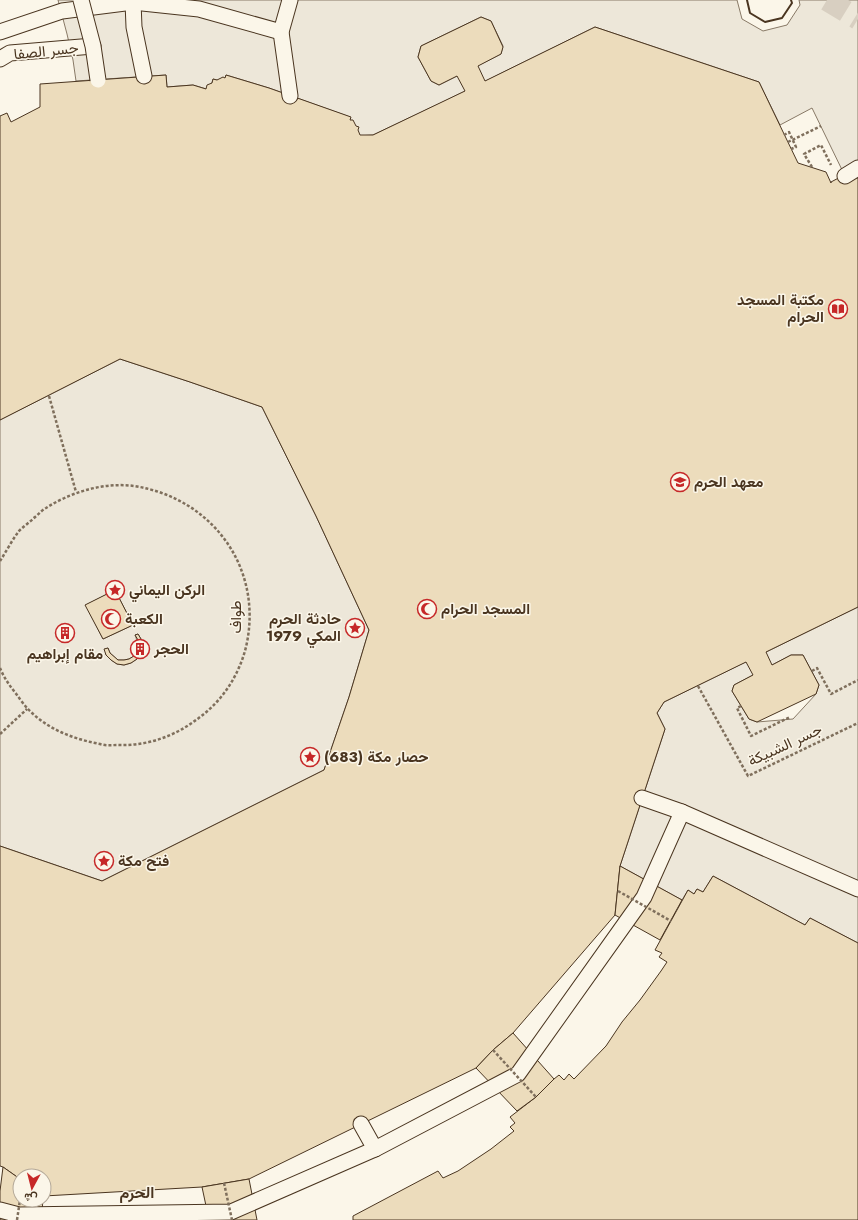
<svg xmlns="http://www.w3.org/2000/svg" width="858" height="1220" font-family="Jost,Vazirmatn,sans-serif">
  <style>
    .parking { fill: #ede7d9; stroke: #887966; fill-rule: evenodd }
    .building { fill: #ecdcbc; stroke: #4a3520 }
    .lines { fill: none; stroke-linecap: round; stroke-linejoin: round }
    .trunk-tunnel { stroke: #d8cfc1; stroke-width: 22; stroke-dasharray: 22 11; stroke-linecap: butt }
    .pedestrian-casing { stroke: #4a3520; stroke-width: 17 }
    .path { stroke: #7f6f5c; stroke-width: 2.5; stroke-dasharray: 3 2; stroke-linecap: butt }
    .pedestrian { stroke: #fbf6e9; stroke-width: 15 }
    .pedestrian-bridge-casing { stroke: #4a3520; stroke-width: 17; stroke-linecap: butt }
    .path-bridge { stroke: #7f6f5c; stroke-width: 2.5; stroke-dasharray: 3 2; stroke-linecap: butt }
    .pedestrian-bridge { stroke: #fbf6e9; stroke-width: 15 }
    .wall { stroke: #4a3520; stroke-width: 2 }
    .labels { text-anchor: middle; stroke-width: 3; stroke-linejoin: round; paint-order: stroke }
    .street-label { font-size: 15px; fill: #4a3520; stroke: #fbf6e9 }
    .poi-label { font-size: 15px; font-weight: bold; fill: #4a3520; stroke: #fbf6e9; text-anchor: start }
    .neighbourhood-label { font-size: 16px; font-weight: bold; fill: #4a3520; stroke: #fbf6e9 }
  </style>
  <rect width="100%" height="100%" fill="#fbf6e9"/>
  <g class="parking">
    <path d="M 58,0 L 737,0 L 742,19 L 763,31 L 787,25 L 800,5 L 799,0 L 858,0 L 858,188 L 845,176 L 812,108 L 780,125 L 759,82 L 595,27 L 447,100 L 373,135 L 357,136 L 349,124 L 350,117 L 269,88 L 226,75 L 224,82 L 213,79 L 210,90 L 193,85 L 167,87 L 166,75 L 76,81 L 73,60 L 67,34 ZM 481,17 L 491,21 L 503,46 L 501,54 L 439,85 L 431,81 L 418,57 L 421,46 Z"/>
    <path d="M 120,359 L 190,382 L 262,407 L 316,516 L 369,630 L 349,697 L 324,770 L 102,881 L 0,846 L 0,420 ZM 115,590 L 133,625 L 103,639 L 86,605 ZM 138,634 L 141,639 L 143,646 L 141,653 L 137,659 L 131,663 L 124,665 L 117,664 L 111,660 L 106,655 L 105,649 L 108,648 L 110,653 L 118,660 L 124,660 L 129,659 L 134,656 L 137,651 L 139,646 L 135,635 Z"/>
    <path d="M 858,607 L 858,943 L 810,918 L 805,925 L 713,876 L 703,892 L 697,889 L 694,894 L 688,890 L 682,900 L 620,866 L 665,729 L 657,713 L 664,702 ZM 791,655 L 803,655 L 819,685 L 816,694 L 793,719 L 757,722 L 749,719 L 732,691 L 734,685 Z"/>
  </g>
  <g class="building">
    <path d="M 481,17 L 491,21 L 503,47 L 501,54 L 478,66 L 485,81 L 595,27 L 759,82 L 798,163 L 826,172 L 831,183 L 831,182 L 846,174 L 858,178 L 858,607 L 766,652 L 772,665 L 791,655 L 803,655 L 819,685 L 816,694 L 757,722 L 749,719 L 732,691 L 734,685 L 753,675 L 746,662 L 664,702 L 657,713 L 665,729 L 620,866 L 615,915 L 513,1033 L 493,1050 L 476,1068 L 249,1179 L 202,1187 L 44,1196 L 44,1176 L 20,1176 L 20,1179 L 3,1167 L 0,1166 L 0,846 L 102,881 L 324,770 L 349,697 L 369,630 L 316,516 L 262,407 L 190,382 L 120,359 L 0,420 L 0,116 L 7,113 L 11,122 L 40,107 L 40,84 L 166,75 L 167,87 L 193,85 L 206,89 L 207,85 L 212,83 L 213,79 L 217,80 L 223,77 L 225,78 L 226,75 L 269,88 L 351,117 L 350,120 L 353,120 L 356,126 L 359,127 L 358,130 L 360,135 L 373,135 L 465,91 L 457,76 L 439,85 L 431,81 L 418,57 L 421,46 Z"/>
    <path d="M 115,590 L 133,625 L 103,639 L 85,605 Z"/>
    <path d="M 138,634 L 141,639 L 143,646 L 141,653 L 137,659 L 131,663 L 124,665 L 117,664 L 111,660 L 106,655 L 104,649 L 108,648 L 110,653 L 118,660 L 124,660 L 129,659 L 134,656 L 137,651 L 139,646 L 138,640 L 135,635 Z"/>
    <path d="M 620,866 L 682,900 L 660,940 L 615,915 Z"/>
    <path d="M 713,876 L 805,925 L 810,918 L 858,943 L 858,1220 L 353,1220 L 353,1216 L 438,1171 L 443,1178 L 458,1171 L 491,1149 L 514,1131 L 510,1127 L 515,1123 L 510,1117 L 536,1097 L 554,1079 L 559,1075 L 564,1080 L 569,1074 L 574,1079 L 606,1046 L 622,1022 L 640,1000 L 661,971 L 667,962 L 659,957 L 662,953 L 655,950 L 688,890 L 694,894 L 697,889 L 703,892 Z"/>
    <path d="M 513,1033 L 554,1079 L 536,1097 L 517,1111 L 476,1068 L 493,1050 Z"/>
    <path d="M 3,1167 L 20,1179 L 20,1200 L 43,1200 L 41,1220 L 0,1220 L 0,1191 Z"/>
    <path d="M 249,1179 L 257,1220 L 209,1220 L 202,1187 Z"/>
  </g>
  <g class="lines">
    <path class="trunk-tunnel" d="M 827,0 L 858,19"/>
    <defs>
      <g id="pedestrian">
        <path d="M 135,0 L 133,2 L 134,27 L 144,76"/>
        <path d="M 290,0 L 281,32 L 290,96"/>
        <path d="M 0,32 L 62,11 L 133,2 L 199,9 L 281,32"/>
        <path d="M 0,59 L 10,53 L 93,46"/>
        <path d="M 845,176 L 858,168"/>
        <path d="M 642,798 L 682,812 L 858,889"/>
        <path d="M 361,1124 L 375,1149"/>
        <path d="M 0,1210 L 19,1215 L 231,1212 L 375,1149 L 518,1074 L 644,897 L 682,812"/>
      </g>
    </defs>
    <use href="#pedestrian" class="pedestrian-casing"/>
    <g class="path">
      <path d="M 784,135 L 789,132 L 796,147 L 791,149"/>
      <path d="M 788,142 L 821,126"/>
      <path d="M 812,167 L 804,154 L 821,145 L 831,165"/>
      <path d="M 49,396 L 76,492"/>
      <path d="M 0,561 C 6,552 12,540 19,531 C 24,526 30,522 35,517 C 39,514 42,510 46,508 C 71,492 104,482 134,486 C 213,498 264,569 246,647 C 239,675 223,700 200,717 C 176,736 148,746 118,745 C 112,745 106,746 100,744 C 73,739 47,729 28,709 C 24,705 20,699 17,695 C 10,686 4,678 0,668"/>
      <path d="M 812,671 L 817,668 L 831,694 L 858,680"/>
      <path d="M 698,686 L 748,776 L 858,723"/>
      <path d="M 741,706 L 737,708 L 751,736 L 790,717"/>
      <path d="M 0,734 L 27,709"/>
    </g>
    <use href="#pedestrian" class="pedestrian"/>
    <defs>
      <path id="pedestrian-bridge" d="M 81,0 L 93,46 L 98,80"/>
    </defs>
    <use href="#pedestrian-bridge" class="pedestrian-bridge-casing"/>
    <g class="path-bridge">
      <path d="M 618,891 L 671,921"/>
      <path d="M 493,1050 L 536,1097"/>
      <path d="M 224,1183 L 232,1220"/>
      <path d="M 17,1220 L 20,1200"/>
    </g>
    <use href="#pedestrian-bridge" class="pedestrian-bridge"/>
    <path class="wall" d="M 747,0 L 750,13 L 765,22 L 782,18 L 792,3 L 791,0"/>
  </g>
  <defs>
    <symbol id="library-ring" viewBox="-11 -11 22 22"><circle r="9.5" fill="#fbf6e9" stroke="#c62828" stroke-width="1.5"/><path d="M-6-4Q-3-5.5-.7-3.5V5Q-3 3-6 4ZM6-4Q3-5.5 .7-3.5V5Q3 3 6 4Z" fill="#c62828"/></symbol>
    <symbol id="university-ring" viewBox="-11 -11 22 22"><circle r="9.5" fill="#fbf6e9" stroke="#c62828" stroke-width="1.5"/><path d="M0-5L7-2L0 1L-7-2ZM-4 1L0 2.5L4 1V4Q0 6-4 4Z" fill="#c62828"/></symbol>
    <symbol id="sight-ring" viewBox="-11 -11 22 22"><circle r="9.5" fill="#fbf6e9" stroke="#c62828" stroke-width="1.5"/><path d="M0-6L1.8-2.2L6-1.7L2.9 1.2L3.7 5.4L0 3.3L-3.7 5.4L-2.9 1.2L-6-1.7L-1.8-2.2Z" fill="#c62828"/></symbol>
    <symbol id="mosque-ring" viewBox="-11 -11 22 22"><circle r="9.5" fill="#fbf6e9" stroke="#c62828" stroke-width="1.5"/><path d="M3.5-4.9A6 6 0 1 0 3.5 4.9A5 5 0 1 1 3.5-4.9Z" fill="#c62828"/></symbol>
    <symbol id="building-ring" viewBox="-11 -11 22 22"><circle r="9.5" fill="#fbf6e9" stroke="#c62828" stroke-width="1.5"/><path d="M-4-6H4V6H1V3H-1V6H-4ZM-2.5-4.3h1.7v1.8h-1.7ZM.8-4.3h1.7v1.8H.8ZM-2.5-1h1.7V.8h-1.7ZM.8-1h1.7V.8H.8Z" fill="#c62828"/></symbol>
  </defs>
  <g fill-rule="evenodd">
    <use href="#library-ring" x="827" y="298" width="22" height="22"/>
    <use href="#university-ring" x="669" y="471" width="22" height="22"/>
    <use href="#sight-ring" x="104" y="579" width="22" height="22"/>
    <use href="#mosque-ring" x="416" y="598" width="22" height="22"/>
    <use href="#mosque-ring" x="100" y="608" width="22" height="22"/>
    <use href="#sight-ring" x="344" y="617" width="22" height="22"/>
    <use href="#building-ring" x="54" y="622" width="22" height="22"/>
    <use href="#building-ring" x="129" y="638" width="22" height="22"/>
    <use href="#sight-ring" x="299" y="746" width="22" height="22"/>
    <use href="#sight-ring" x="93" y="850" width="22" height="22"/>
  </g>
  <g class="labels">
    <g class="street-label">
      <text transform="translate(46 51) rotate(-6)" y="5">جسر الصفا</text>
      <text transform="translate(236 617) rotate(-90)" y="5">طواف</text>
      <text transform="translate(785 745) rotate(-25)" y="5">جسر الشبيكة</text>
    </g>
    <g class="poi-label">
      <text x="824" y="305" text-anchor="end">مكتبة المسجد<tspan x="824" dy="17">الحرام</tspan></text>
      <text x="694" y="487">معهد الحرم</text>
      <text x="129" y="595">الركن اليماني</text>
      <text x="441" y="614">المسجد الحرام</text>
      <text x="125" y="624">الكعبة</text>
      <text x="341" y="624" text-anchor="end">حادثة الحرم<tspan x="341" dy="17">المكي 1979</tspan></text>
      <text x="154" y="654">الحجر</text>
      <text x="65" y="659" text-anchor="middle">مقام إبراهيم</text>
      <text x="324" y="762">حصار مكة (683)</text>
      <text x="118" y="866">فتح مكة</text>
    </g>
    <g class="neighbourhood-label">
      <text x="137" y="1198">الحرم</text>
    </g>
  </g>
  <g transform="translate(32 1188) rotate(187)"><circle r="19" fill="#fbf6e9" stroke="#b4a999"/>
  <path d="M0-3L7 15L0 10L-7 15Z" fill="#c62828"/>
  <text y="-6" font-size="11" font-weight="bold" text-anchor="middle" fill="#4a3520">ش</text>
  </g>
</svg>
